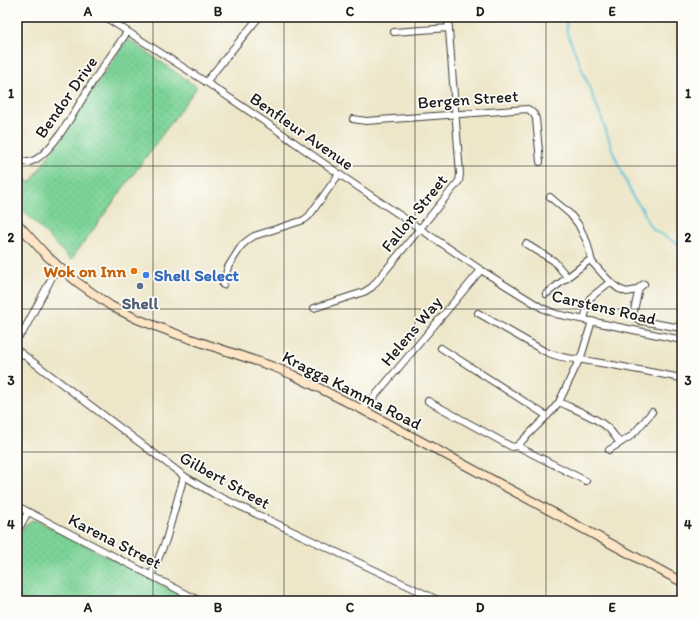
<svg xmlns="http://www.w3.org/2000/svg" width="699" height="618" font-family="Itim,sans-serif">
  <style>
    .park { fill: url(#park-dots); stroke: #4c785a }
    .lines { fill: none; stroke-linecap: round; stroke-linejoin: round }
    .stream { stroke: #5cc4d8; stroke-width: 2 }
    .street-casing { stroke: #3b3a36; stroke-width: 8 }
    .secondary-casing { stroke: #3b3a36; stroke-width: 10 }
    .street { stroke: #fff; stroke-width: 6 }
    .secondary { stroke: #fde5c5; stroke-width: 8 }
    .grid { fill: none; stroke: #1c1c1c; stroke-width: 1; stroke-opacity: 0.55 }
    .food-dot { fill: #e8710a; stroke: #fdfcf7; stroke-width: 1.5 }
    .shop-dot { fill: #3f7fe0; stroke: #fdfcf7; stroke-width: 1.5 }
    .service-dot { fill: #5c6f8a; stroke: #fdfcf7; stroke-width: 1.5 }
    .labels { text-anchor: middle; stroke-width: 3.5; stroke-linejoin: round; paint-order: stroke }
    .street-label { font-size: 17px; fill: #1c1c1c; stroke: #fdfcf7 }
    .food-label { font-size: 17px; font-weight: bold; fill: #c56008; stroke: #fdfcf7; text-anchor: end }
    .shop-label { font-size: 17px; font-weight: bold; fill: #366cbe; stroke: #fdfcf7; text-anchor: start }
    .service-label { font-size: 17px; font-weight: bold; fill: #4e5e75; stroke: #fdfcf7 }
    .neatline { fill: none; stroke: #1c1c1c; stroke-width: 1.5 }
    .grid-label { font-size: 13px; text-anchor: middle; font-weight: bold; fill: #1c1c1c }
  </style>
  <defs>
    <pattern id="park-dots" width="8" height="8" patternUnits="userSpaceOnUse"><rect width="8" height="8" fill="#7bd398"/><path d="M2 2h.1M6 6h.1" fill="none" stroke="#6ab582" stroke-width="1.8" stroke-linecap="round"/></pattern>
  </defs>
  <rect width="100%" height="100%" fill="#fdfcf7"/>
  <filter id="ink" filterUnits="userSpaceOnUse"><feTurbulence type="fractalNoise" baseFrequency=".025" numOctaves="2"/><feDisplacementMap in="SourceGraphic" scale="8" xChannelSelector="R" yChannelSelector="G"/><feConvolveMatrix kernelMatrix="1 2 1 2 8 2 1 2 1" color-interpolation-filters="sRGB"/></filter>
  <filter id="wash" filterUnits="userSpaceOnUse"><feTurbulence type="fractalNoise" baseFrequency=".012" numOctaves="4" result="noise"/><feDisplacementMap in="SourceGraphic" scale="16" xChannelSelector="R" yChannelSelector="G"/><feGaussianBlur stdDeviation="0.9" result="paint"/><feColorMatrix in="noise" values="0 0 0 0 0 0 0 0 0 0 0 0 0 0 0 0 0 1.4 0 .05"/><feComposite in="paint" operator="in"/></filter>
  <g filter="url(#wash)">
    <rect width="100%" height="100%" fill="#ede6c9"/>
    <g class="park">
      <path d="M 128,39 L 197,87 L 71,260 L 17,204 L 17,170 L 30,183 Z"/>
      <path d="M 32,520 L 40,522 L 193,601 L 21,601 L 17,587 L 17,541 L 25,525 L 29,522 Z"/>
    </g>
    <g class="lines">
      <path class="stream" d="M 566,17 L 567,32 L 602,119 L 613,152 L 633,197 L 643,210 L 648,223 L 655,231 L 682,246"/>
    </g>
  </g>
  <g filter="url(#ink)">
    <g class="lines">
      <defs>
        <g id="street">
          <path d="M 105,17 L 206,82 L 277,130 L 339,174 L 481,270 L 542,308 L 556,314 L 682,340"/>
          <path d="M 394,32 L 449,28"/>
          <path d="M 206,82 L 259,17"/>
          <path d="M 353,119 L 366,121 L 528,109 L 534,114 L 536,119 L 540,162"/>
          <path d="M 17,160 C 20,161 25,162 29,162 C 51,158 80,102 92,83 C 103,66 116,49 127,32"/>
          <path d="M 550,197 L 570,214 L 578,224 L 587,242 L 592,262 L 610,282 L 619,289 L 627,292 L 636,290 L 644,284"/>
          <path d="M 526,244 L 554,261 L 568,278"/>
          <path d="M 223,285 L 228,267 L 242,245 L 248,240 L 254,236 L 304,220 L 309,216 L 339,174"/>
          <path d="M 639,288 L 633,315 L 636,318 L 641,321 L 682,328"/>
          <path d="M 546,294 L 591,259"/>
          <path d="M 314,308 L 364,292 L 372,287 L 459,181 L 460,174 L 448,17"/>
          <path d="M 478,313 L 544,351 C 560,359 572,358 589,361 C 620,366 650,372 681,378"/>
          <path d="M 584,319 L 589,301 L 590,298 L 610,282"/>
          <path d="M 17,338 L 23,332 L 58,266"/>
          <path d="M 441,348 L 547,416"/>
          <path d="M 17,350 L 184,476 L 214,494 L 440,601"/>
          <path d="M 428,401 L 512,447 L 517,446 L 586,481"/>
          <path d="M 559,402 C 574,409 596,417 608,428 C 613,433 616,438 620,443"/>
          <path d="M 363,410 L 481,270"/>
          <path d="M 517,446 L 551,412 L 559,402 L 582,354 L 592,321"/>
          <path d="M 609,450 L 631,436 L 636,431 L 652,412"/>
          <path d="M 17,506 L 200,601"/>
          <path d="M 17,532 L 28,512"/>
          <path d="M 151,576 L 166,540 L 184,476"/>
          <path d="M 17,600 L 17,601"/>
        </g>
        <path id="secondary" d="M 17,223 L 45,254 L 58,266 L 77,282 L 111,306 L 137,319 L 179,335 L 274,367 L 293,375 L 363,410 L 682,582"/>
      </defs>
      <use href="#street" class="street-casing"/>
      <use href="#secondary" class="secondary-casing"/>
      <use href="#street" class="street"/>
      <use href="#secondary" class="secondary"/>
    </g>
  </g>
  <path class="grid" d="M 153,17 L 153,601M 284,17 L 284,601M 415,17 L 415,601M 546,17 L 546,601M 17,166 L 682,166M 17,309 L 682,309M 17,452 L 682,452"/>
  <circle class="food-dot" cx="134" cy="271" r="4"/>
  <circle class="shop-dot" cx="146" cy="275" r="4"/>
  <circle class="service-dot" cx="140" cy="286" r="4"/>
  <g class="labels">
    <g class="street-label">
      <text transform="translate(66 97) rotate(-55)" y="6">Bendor Drive</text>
      <text transform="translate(468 99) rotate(-4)" y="6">Bergen Street</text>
      <text transform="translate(302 131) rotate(35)" y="6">Benfleur Avenue</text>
      <text transform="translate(414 213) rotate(-51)" y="6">Fallon Street</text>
      <text transform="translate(604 307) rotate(13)" y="6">Carstens Road</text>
      <text transform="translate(411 331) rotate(-50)" y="6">Helens Way</text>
      <text transform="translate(352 390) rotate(27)" y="6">Kragga Kamma Road</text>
      <text transform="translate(225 480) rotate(29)" y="6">Gilbert Street</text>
      <text transform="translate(115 541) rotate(27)" y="6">Karena Street</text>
    </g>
    <g class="food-label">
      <text x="126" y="277">Wok on Inn</text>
    </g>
    <g class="shop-label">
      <text x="154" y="281">Shell Select</text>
    </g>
    <g class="service-label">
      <text x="140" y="309">Shell</text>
    </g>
  </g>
  <rect width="699" height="618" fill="none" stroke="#fdfcf7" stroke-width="44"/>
  <rect x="22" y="22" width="655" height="574" class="neatline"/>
  <g class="grid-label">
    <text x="88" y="16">A</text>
    <text x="218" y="16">B</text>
    <text x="350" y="16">C</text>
    <text x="480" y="16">D</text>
    <text x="612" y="16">E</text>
    <text x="11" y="98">1</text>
    <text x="688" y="98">1</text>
    <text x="11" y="242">2</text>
    <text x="688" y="242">2</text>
    <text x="11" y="385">3</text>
    <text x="688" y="385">3</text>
    <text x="11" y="529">4</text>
    <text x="688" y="529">4</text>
    <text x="88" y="612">A</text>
    <text x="218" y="612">B</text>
    <text x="350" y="612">C</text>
    <text x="480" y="612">D</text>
    <text x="612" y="612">E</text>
  </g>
</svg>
